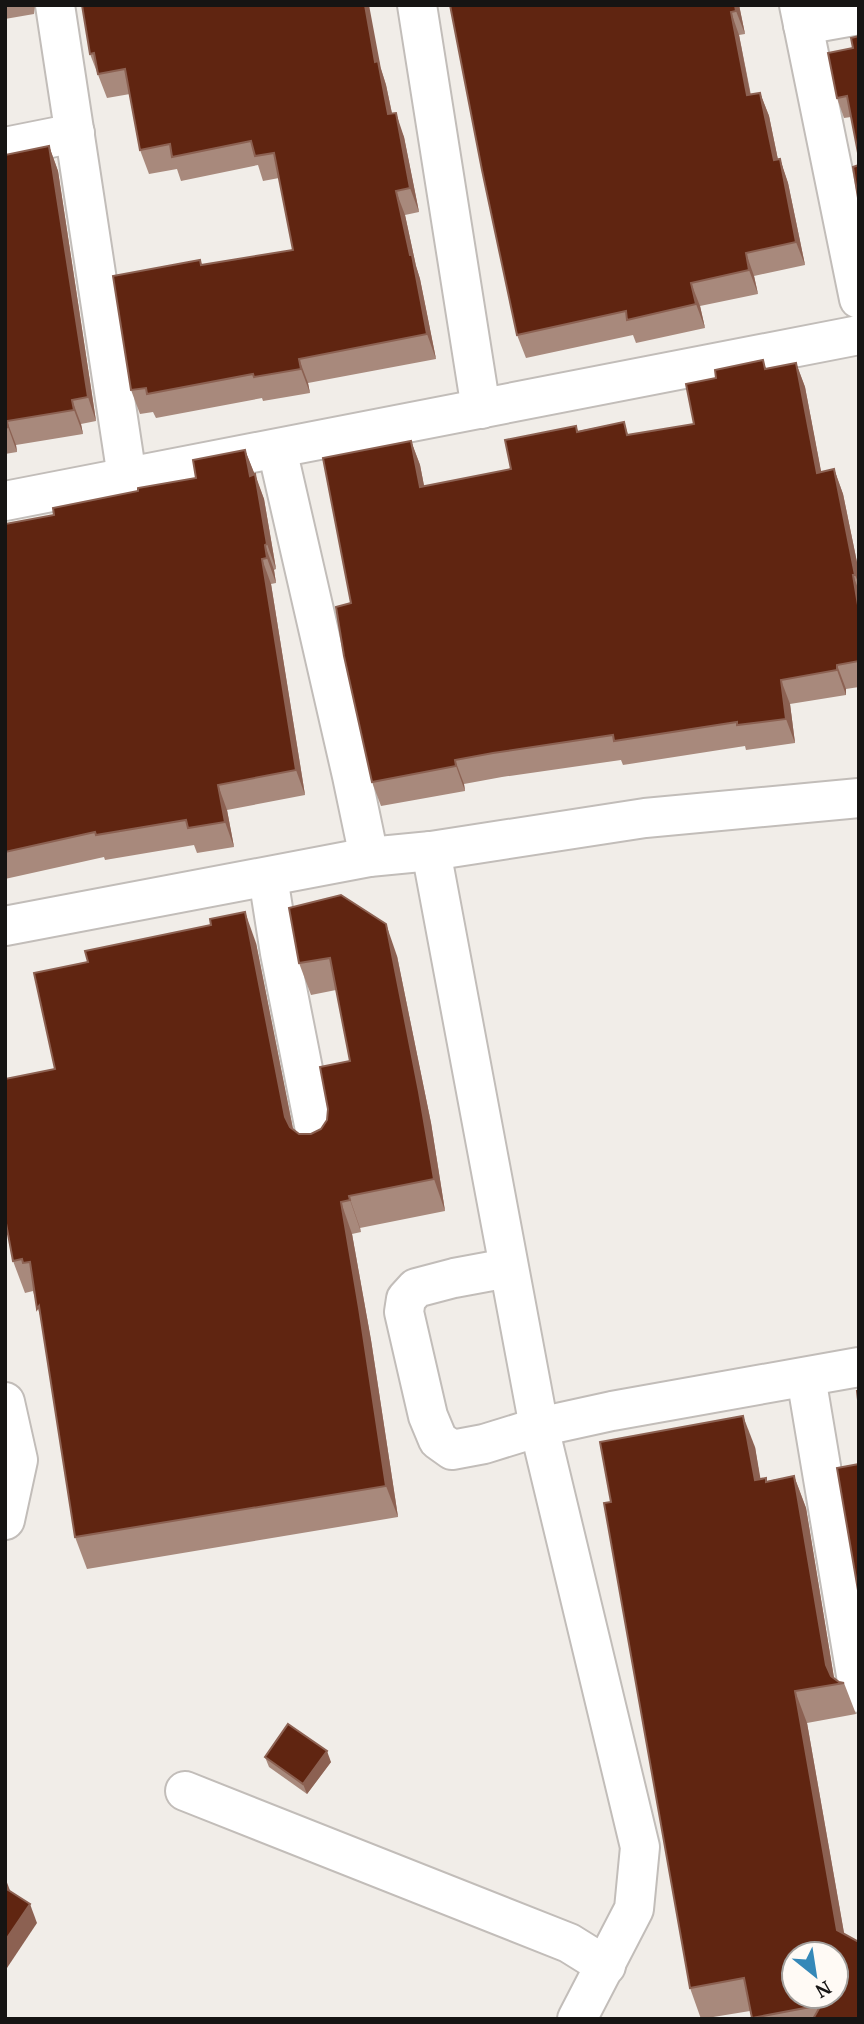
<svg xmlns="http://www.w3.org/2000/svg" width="864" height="2024" font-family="'PT Serif',serif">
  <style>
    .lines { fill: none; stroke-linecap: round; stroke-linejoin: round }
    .minor-casing { stroke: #c2bdb9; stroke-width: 42 }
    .minor { stroke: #fff; stroke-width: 38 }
    .wall { fill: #a8897c }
    .shaded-wall { fill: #8c6152 }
    .building { fill: #602511; stroke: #8c6152; stroke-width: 2; fill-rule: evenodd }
  </style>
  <rect width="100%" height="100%" fill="#f1ede8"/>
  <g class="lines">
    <defs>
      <g id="minor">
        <path d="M 55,5 L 127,477"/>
        <path d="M 417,5 L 481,409"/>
        <path d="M 799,5 L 859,299"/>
        <path d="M 803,25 L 859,15"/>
        <path d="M 5,147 L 75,133"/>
        <path d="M 277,449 L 352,776 L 369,857"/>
        <path d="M 5,501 L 859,335"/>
        <path d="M 431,851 L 539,1427 L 640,1847 L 634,1909 L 577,2019"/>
        <path d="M 268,877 L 280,953 L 318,1145"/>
        <path d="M 5,926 L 369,857 L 431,851 L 645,818 L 859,798"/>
        <path d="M 508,1268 L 454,1278 L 416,1288 L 406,1299 L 404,1312 L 428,1416 L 438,1440 L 452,1450 L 484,1444 L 539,1427 L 612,1411 L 859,1367"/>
        <path d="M 806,1377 L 859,1693"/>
        <path d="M 5,1402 L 18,1460 L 5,1520"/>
        <path d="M 185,1791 L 569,1943 L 606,1966"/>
      </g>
    </defs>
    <use href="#minor" class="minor-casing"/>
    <use href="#minor" class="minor"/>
  </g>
  <g class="wall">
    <path d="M 5,5 L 35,5 L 34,14 L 5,19 Z"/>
    <path d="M 82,5 L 381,69 L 386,85 L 392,113 L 404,137 L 419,212 L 405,215 L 416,266 L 420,279 L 436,359 L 308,383 L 310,393 L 263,401 L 262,398 L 156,418 L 153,412 L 140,414 L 131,390 L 202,265 L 293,250 L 279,178 L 263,181 L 258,165 L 181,181 L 177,169 L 149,174 L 140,150 L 130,94 L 107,98 L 90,54 Z"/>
    <path d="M 450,5 L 739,5 L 745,34 L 739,35 L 751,95 L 760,93 L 769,116 L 778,160 L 780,159 L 788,183 L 805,265 L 754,276 L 758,294 L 700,306 L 705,328 L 636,343 L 633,335 L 526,358 L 517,335 Z"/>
    <path d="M 859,36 L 851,117 L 844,118 L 837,98 L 853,48 Z"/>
    <path d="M 49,146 L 58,171 L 96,421 L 81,424 L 83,434 L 16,445 L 17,452 L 5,454 L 5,155 Z"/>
    <path d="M 763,360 L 766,369 L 796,363 L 805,387 L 821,472 L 834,469 L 843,494 L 859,572 L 859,687 L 846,689 L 846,695 L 790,704 L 795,743 L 746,750 L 745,746 L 623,765 L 621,760 L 502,777 L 464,784 L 465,791 L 381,806 L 372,782 L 351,603 L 411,441 L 420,465 L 424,486 L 511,469 L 576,426 L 578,431 L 624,422 L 628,435 L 694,424 L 716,378 Z"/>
    <path d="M 245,450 L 264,499 L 276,569 L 274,570 L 276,583 L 271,584 L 305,795 L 227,810 L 234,847 L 197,853 L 194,845 L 105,860 L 104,857 L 5,879 L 5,524 L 54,515 L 138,491 L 196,478 Z"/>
    <path d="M 289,908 L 397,956 L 431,1123 L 445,1211 L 360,1228 L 361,1232 L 352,1234 L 371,1340 L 398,1517 L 87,1569 L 75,1537 L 42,1322 L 33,1291 L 25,1293 L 13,1261 L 55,1069 L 256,943 L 293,1129 L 299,1134 L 311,1134 L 321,1129 L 327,1120 L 350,1061 L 336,990 L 311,995 L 299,963 Z"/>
    <path d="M 755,1447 L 760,1479 L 767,1481 L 794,1476 L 806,1508 L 834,1678 L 839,1682 L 844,1683 L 856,1714 L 807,1723 L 859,2019 L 752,2019 L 750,2011 L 701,2019 L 690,1988 L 611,1502 Z"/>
    <path d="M 265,1757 L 331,1762 L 307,1794 L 269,1767 Z"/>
  </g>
  <g class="shaded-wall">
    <path d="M 365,5 L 369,5 L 381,69 L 386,85 L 397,138 L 388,114 L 375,62 Z"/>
    <path d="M 735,5 L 739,5 L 745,34 L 736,11 Z"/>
    <path d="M 731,12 L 739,35 L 755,119 L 747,95 Z"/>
    <path d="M 760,93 L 769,116 L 783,184 L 774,160 Z"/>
    <path d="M 396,113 L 404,137 L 419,212 L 410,188 Z"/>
    <path d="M 49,146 L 58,171 L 96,421 L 88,397 Z"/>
    <path d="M 780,159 L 788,183 L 805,265 L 796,242 Z"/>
    <path d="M 396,191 L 405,215 L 416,266 L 420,279 L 436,359 L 427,334 Z"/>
    <path d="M 746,253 L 754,276 L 758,294 L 749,270 Z"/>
    <path d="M 691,283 L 700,306 L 705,328 L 696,304 Z"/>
    <path d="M 299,359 L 308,383 L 310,393 L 301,369 Z"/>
    <path d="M 796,363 L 805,387 L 826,497 L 817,473 Z"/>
    <path d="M 72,400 L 81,424 L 83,434 L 74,410 Z"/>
    <path d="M 7,421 L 16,445 L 17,452 L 8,427 Z"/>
    <path d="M 411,441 L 420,465 L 429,511 L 420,487 Z"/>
    <path d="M 245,450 L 255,475 L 250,476 Z"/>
    <path d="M 834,469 L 843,494 L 859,572 L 859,584 L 855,575 Z"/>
    <path d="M 255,474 L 264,499 L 276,569 L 267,544 Z"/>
    <path d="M 265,545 L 274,570 L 276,583 L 267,558 Z"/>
    <path d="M 262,559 L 271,584 L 305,795 L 296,770 Z"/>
    <path d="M 853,575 L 859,591 L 859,611 Z"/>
    <path d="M 837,665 L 846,689 L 846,695 L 837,670 Z"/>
    <path d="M 781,680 L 790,704 L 795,743 L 786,719 Z"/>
    <path d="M 455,760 L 464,784 L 465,791 L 456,766 Z"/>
    <path d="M 218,785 L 227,810 L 234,847 L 225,822 Z"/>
    <path d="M 245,912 L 256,943 L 297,1149 L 285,1117 Z"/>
    <path d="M 386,924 L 397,956 L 431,1123 L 445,1211 L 434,1179 Z"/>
    <path d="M 349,1196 L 360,1228 L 361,1232 L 350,1200 Z"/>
    <path d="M 341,1202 L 352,1234 L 371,1340 L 398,1517 L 386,1486 Z"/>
    <path d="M 743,1416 L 755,1447 L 766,1511 L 755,1480 Z"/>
    <path d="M 794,1476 L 806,1508 L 835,1684 L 826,1665 Z"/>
    <path d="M 795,1691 L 807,1723 L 849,1961 L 837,1930 Z"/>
    <path d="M 327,1751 L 331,1762 L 307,1794 L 303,1784 Z"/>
    <path d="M 5,1877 L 12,1896 L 5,1898 Z"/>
    <path d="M 30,1904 L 37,1923 L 5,1971 L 5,1941 Z"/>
  </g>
  <g class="building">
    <path d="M 82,5 L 365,5 L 375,62 L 378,61 L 388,114 L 396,113 L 410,188 L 396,191 L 410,255 L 412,255 L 427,334 L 299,359 L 301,369 L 254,377 L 253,374 L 147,394 L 146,388 L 131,390 L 113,276 L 200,260 L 201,265 L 293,250 L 274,153 L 255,156 L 251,141 L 172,157 L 170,144 L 140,150 L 125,69 L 98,74 L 94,53 L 90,54 Z"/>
    <path d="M 450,5 L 735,5 L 736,11 L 731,12 L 747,95 L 760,93 L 774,160 L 780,159 L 796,242 L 746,253 L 749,270 L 691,283 L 696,304 L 627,320 L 626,311 L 517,335 L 482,170 Z"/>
    <path d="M 859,36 L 859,158 L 847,96 L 837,98 L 828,53 L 853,48 L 851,38 Z"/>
    <path d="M 49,146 L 88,397 L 72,400 L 74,410 L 7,421 L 8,427 L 5,428 L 5,155 Z"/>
    <path d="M 859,165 L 859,204 L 853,167 Z"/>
    <path d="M 763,360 L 765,369 L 796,363 L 817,473 L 834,469 L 855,575 L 853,575 L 859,611 L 859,661 L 837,665 L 837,670 L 781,680 L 786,719 L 737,725 L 737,722 L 614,741 L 613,735 L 493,753 L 455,760 L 456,766 L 372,782 L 344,656 L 336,607 L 351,603 L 323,458 L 411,441 L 420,487 L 511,469 L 505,440 L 576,426 L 577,432 L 624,422 L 627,435 L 694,424 L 686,384 L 716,378 L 715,370 Z"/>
    <path d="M 245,450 L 250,476 L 255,474 L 267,544 L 265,545 L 267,558 L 262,559 L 296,770 L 218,785 L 225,822 L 188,828 L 186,820 L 96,835 L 95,832 L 5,852 L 5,524 L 54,515 L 53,508 L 138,491 L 138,488 L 196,478 L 193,460 Z"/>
    <path d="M 341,895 L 386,924 L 419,1092 L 434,1179 L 349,1196 L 350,1200 L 341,1202 L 359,1308 L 386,1486 L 75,1537 L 39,1306 L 37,1309 L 30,1262 L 23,1263 L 22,1259 L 13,1261 L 5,1218 L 5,1079 L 55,1069 L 34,973 L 88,962 L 85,951 L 211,925 L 210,919 L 245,912 L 285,1117 L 290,1127 L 299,1134 L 311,1134 L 321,1129 L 327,1120 L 328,1109 L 320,1067 L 350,1061 L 330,958 L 299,963 L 289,908 Z"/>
    <path d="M 857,1391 L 859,1391 L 859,1409 Z"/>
    <path d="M 743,1416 L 755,1480 L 766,1478 L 766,1482 L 794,1476 L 826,1665 L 831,1676 L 839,1682 L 844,1683 L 795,1691 L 837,1930 L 859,1942 L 859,2019 L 813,2019 L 821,2005 L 752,2018 L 744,1978 L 690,1988 L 604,1503 L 611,1502 L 600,1442 ZM 794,1954 L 836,1954 L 836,1996 L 794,1996 Z"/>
    <path d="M 859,1464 L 859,1596 L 837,1468 Z"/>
    <path d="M 288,1724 L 327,1751 L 303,1784 L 265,1757 Z"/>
    <path d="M 5,1888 L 30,1904 L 5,1941 Z"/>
  </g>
  <rect width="864" height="2024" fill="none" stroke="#161413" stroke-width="14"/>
  <g transform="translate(815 1975) rotate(150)"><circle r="33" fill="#fffaf5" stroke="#a29e9b" stroke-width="2"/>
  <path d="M0-5L12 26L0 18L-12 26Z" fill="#3588b8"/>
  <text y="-10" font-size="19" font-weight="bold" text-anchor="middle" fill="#161413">N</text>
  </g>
</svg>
